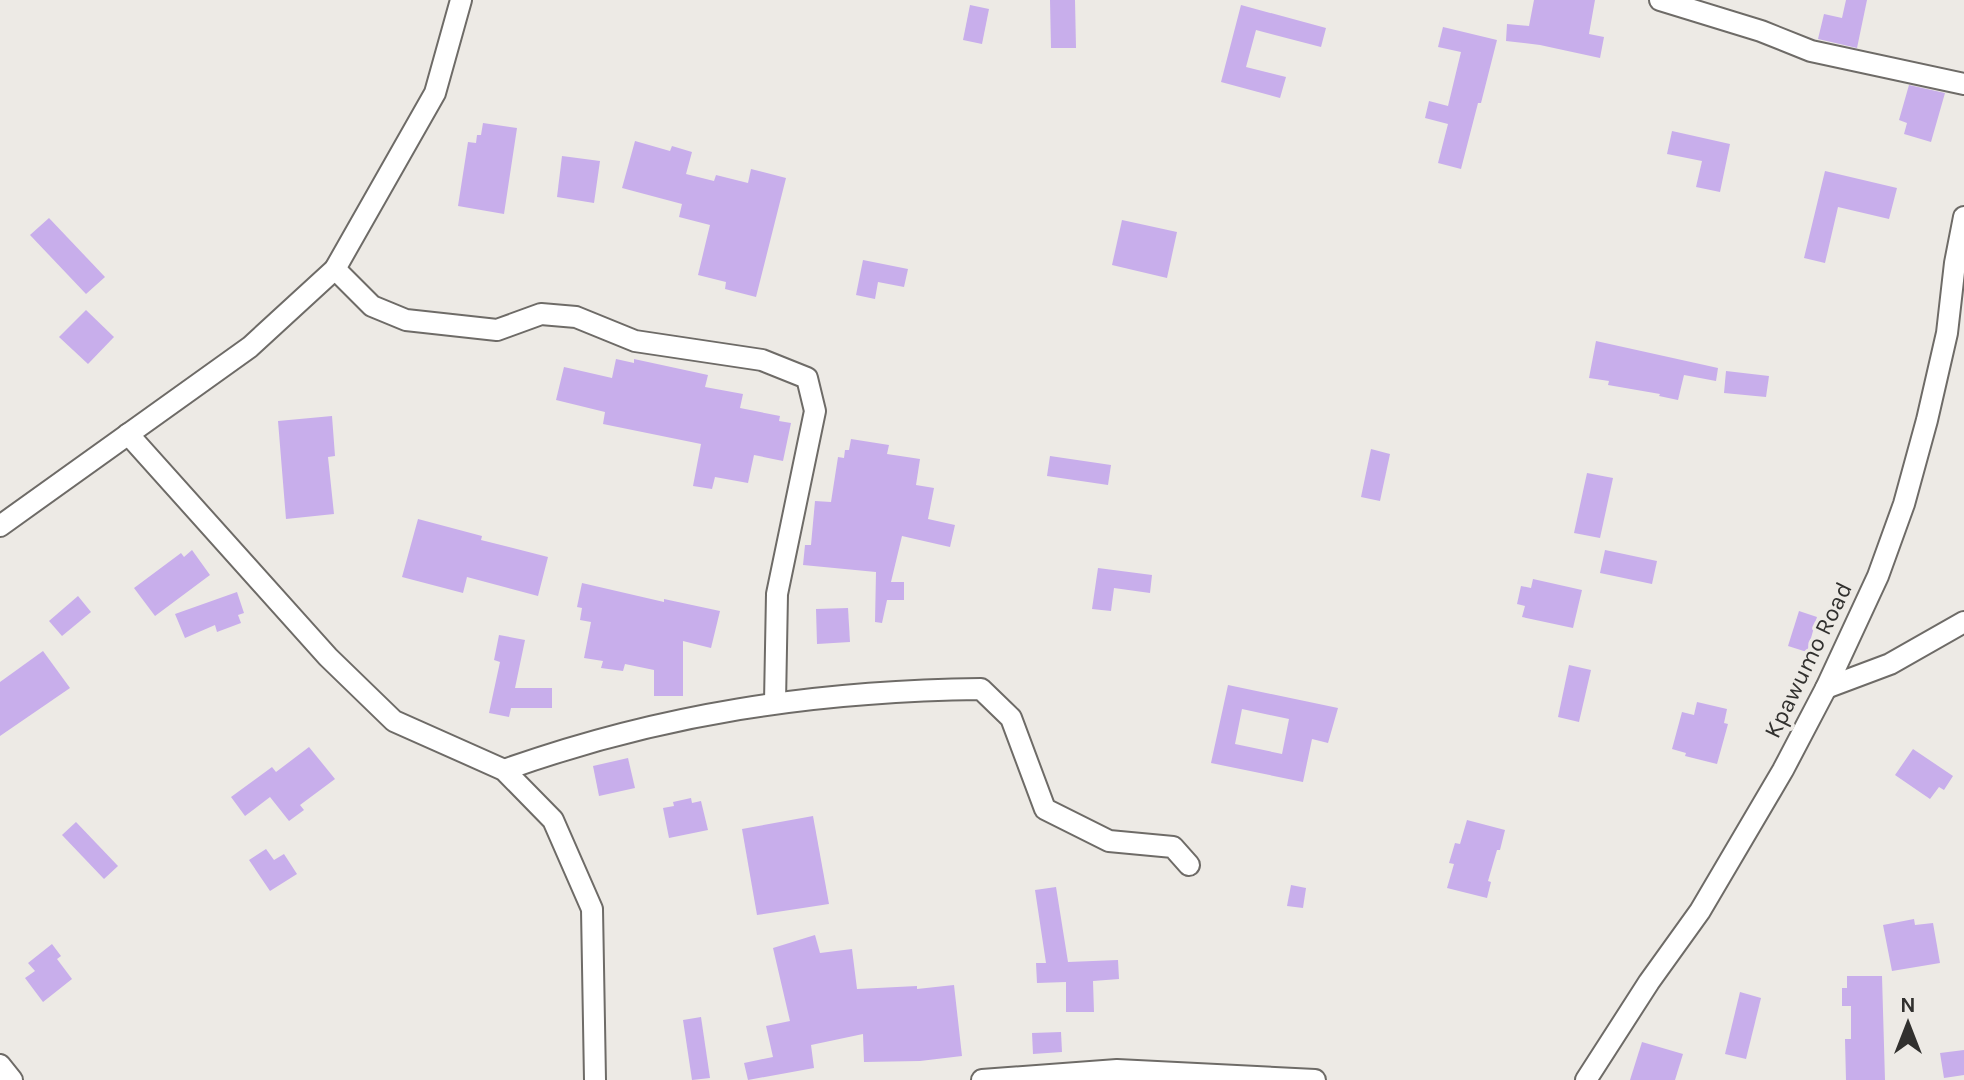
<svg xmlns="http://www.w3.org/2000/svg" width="1964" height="1080" font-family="Karla,sans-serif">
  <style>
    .building { fill: #c8aeeb; fill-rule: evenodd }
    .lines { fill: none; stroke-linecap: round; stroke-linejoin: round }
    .street-casing { stroke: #6e6b67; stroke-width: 24 }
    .street { stroke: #fff; stroke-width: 20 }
    .labels { text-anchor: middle; stroke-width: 7; stroke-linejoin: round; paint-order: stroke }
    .street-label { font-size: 24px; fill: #31302e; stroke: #edeae5 }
  </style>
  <rect width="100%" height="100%" fill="#edeae5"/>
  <g class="building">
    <path d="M 1050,0 L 1075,0 L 1076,48 L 1051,48 Z"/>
    <path d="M 1534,0 L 1595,0 L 1589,34 L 1604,37 L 1600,58 L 1540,45 L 1506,41 L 1507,24 L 1529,26 Z"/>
    <path d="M 1846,0 L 1867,0 L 1857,48 L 1818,39 L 1824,14 L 1842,18 Z"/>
    <path d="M 970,5 L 989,9 L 982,44 L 963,40 Z"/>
    <path d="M 1241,5 L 1326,28 L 1321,47 L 1256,30 L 1246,67 L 1286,77 L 1280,98 L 1221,82 Z"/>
    <path d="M 1443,27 L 1497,40 L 1481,103 L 1478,103 L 1461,169 L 1438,163 L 1448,124 L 1425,118 L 1429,101 L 1448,106 L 1461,52 L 1438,47 Z"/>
    <path d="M 1909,85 L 1945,93 L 1931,142 L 1904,134 L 1907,123 L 1899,120 Z"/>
    <path d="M 483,123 L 517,128 L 504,214 L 458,206 L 468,142 L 476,143 L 477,135 L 481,135 Z"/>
    <path d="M 1672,131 L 1730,144 L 1720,192 L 1696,187 L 1702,161 L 1667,154 Z"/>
    <path d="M 635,141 L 670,151 L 672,146 L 692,152 L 686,174 L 714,181 L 716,175 L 748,183 L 751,169 L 786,178 L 756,297 L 725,289 L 726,282 L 698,275 L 710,225 L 679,217 L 682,204 L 622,188 Z"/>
    <path d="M 562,156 L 600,161 L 594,203 L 557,197 Z"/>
    <path d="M 1825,171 L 1897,188 L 1889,219 L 1838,207 L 1825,263 L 1804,258 Z"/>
    <path d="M 49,218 L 105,277 L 86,294 L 30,235 Z"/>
    <path d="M 1122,220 L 1177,232 L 1167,278 L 1112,265 Z"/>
    <path d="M 863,260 L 908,269 L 904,287 L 878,282 L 875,299 L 856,295 Z"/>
    <path d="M 86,310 L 114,337 L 88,364 L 59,337 Z"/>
    <path d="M 1596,341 L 1718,368 L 1716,381 L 1684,375 L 1678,400 L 1659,396 L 1660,394 L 1608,385 L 1609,381 L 1589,378 Z"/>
    <path d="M 616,359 L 634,363 L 634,359 L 708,375 L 705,387 L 743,394 L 740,408 L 780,416 L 779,421 L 791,423 L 783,461 L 754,455 L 748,483 L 715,477 L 712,489 L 693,486 L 701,444 L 603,424 L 605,412 L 556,400 L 564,367 L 612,378 Z"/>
    <path d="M 1726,371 L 1769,376 L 1766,397 L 1724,393 Z"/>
    <path d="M 332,416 L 335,456 L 328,457 L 334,514 L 286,519 L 278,421 Z"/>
    <path d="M 851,439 L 889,445 L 887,454 L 920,459 L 916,485 L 934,488 L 928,519 L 955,525 L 950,547 L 902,536 L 891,582 L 904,582 L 904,600 L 887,600 L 882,623 L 875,622 L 876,572 L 803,565 L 805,545 L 811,545 L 815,501 L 831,502 L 838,457 L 844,458 L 845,450 L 849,450 Z"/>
    <path d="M 1371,449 L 1390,454 L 1380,501 L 1361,497 Z"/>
    <path d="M 1050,456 L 1111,465 L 1108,485 L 1047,476 Z"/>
    <path d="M 1587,473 L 1613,478 L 1600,538 L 1574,533 Z"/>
    <path d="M 418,519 L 482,536 L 481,540 L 548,557 L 538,596 L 467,577 L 463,593 L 402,577 Z"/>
    <path d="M 192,550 L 210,575 L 155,616 L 134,588 L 181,553 L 184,557 Z"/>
    <path d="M 1605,550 L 1657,561 L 1652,584 L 1600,573 Z"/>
    <path d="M 1098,568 L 1152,575 L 1150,593 L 1114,588 L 1111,611 L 1092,609 Z"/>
    <path d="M 1533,579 L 1582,590 L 1573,628 L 1522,617 L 1525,606 L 1517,604 L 1521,586 L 1531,588 Z"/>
    <path d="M 582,583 L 664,602 L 664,599 L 720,611 L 711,648 L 683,641 L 683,696 L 654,696 L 654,670 L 625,664 L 623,671 L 601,668 L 603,661 L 584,658 L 591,622 L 580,620 L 582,608 L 577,607 Z"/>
    <path d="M 237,592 L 244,613 L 238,615 L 241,623 L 217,632 L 215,625 L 185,638 L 175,614 Z"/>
    <path d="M 78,596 L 91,612 L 62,636 L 49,621 Z"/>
    <path d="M 848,608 L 850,642 L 817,644 L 816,609 Z"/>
    <path d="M 1799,611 L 1817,617 L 1807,652 L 1788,646 Z"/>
    <path d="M 499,635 L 525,640 L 515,688 L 552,688 L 552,708 L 511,708 L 509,717 L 489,713 L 500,662 L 494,660 Z"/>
    <path d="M 43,651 L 70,688 L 0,736 L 0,682 Z"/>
    <path d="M 1569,665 L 1591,670 L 1579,722 L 1558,717 Z"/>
    <path d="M 1228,685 L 1338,708 L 1328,743 L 1312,739 L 1303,782 L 1211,763 ZM 1242,709 L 1289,719 L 1282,754 L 1235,744 Z"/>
    <path d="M 1697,702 L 1727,709 L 1724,723 L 1728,724 L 1717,764 L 1685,756 L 1686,753 L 1672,749 L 1682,712 L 1694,715 Z"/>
    <path d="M 309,747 L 335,779 L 300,805 L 304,810 L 289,821 L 270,797 L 245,816 L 231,797 L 272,767 L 276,772 Z"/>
    <path d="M 1913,749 L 1953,776 L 1944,790 L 1939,787 L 1930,799 L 1895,775 Z"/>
    <path d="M 628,758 L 635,788 L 599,796 L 593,766 Z"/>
    <path d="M 691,798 L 692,803 L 701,801 L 708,830 L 669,838 L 663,808 L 674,806 L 673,802 Z"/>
    <path d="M 813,816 L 829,904 L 757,915 L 742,829 Z"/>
    <path d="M 1467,820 L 1505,830 L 1500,850 L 1497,850 L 1488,881 L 1491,882 L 1487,898 L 1447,888 L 1454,864 L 1449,863 L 1455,843 L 1460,844 Z"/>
    <path d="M 76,822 L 118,866 L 104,879 L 62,835 Z"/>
    <path d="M 266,849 L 274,860 L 284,854 L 297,874 L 270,891 L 249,860 Z"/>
    <path d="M 1291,885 L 1306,888 L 1303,908 L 1287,906 Z"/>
    <path d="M 1056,887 L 1068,962 L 1118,960 L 1119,979 L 1093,981 L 1094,1012 L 1066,1012 L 1066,982 L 1037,983 L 1036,963 L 1046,963 L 1035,890 Z"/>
    <path d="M 1914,919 L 1915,925 L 1933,923 L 1940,963 L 1892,971 L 1883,925 Z"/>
    <path d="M 815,935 L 820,953 L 852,949 L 857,989 L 917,986 L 917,989 L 954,985 L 962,1056 L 920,1061 L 864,1062 L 863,1034 L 811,1045 L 814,1068 L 748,1080 L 744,1063 L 773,1057 L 766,1026 L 790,1021 L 773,948 Z"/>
    <path d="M 52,944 L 61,956 L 57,959 L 72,979 L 43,1002 L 25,978 L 35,971 L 28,963 Z"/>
    <path d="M 1847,976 L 1882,976 L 1885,1080 L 1846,1080 L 1845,1039 L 1851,1039 L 1851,1006 L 1842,1006 L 1842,988 L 1847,988 Z"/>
    <path d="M 1740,992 L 1761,998 L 1746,1059 L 1725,1054 Z"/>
    <path d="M 701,1017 L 710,1078 L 692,1080 L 683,1020 Z"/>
    <path d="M 1061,1032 L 1062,1052 L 1033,1054 L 1032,1033 Z"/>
    <path d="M 1642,1042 L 1683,1054 L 1675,1080 L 1630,1080 Z"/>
    <path d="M 1964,1050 L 1964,1075 L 1944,1078 L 1940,1053 Z"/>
  </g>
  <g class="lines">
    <defs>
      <g id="street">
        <path d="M 1660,0 L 1761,31 L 1811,51 L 1964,84"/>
        <path d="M 335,269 L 372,306 L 406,320 L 497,330 L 541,314 L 576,317 L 635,341 L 762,360 L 807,378 L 815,411 L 777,594 L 775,702"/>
        <path d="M 128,434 L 328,657 L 394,721 L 504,770 L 553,820 L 592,909 L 595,1080"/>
        <path d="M 0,526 L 250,347 L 335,269 L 435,93 L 461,0"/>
        <path d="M 1826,688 L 1890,664 L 1964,622"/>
        <path d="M 504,770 C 661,714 814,691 981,689 L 1011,718 L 1045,809 L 1109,841 L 1173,847 L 1189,865"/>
        <path d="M 0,1065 L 12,1080"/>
        <path d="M 982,1080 L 1117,1070 L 1315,1080"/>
        <path d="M 1586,1080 L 1649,982 L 1700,911 L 1783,770 L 1826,688 L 1878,576 L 1904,504 L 1927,420 L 1947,333 L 1955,263 L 1964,217"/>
      </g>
    </defs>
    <use href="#street" class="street-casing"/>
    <use href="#street" class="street"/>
  </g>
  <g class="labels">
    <g class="street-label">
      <text transform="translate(1808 660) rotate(-64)" y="8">Kpawumo Road</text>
    </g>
  </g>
  <g transform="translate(1908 1024)" stroke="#edeae5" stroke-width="6" paint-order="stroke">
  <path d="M0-6L14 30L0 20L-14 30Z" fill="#31302e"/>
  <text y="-12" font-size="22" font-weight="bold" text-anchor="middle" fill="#31302e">N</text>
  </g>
</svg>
